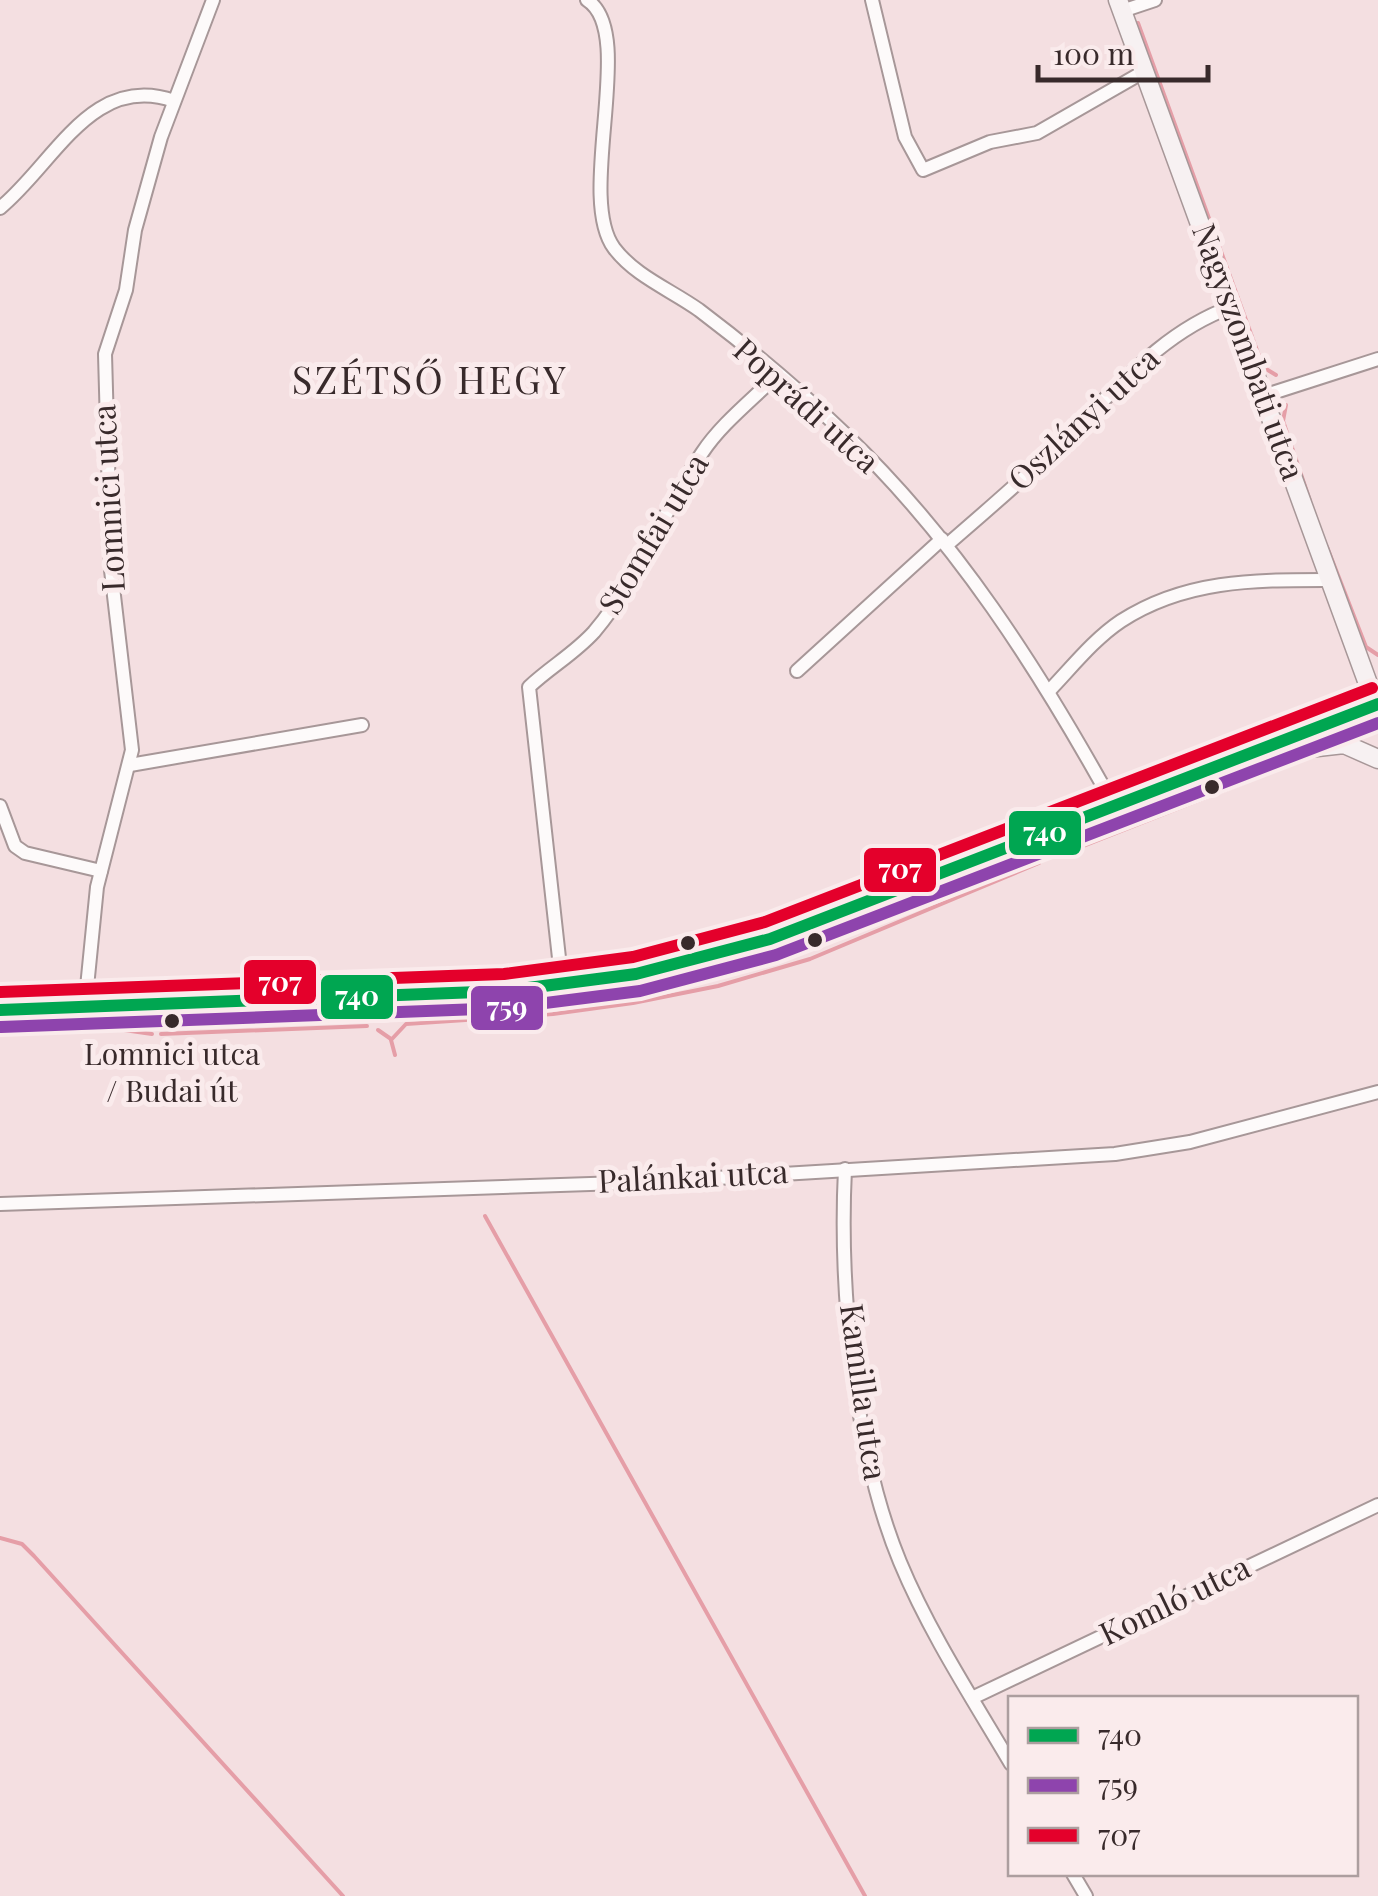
<svg xmlns="http://www.w3.org/2000/svg" width="1378" height="1896" font-family="'Playfair Display',serif">
  <style>
    .lines { fill: none; stroke-linecap: round; stroke-linejoin: round }
    .stream { stroke: #e59ea7; stroke-width: 4 }
    .street-casing { stroke: #a79798; stroke-width: 16 }
    .secondary-casing { stroke: #a79798; stroke-width: 21 }
    .primary-casing { stroke: #bca9ab; stroke-width: 24 }
    .street { stroke: #fdfafa; stroke-width: 12 }
    .secondary { stroke: #f7f1f2; stroke-width: 18 }
    .primary { stroke: #f1e8e9; stroke-width: 20 }
    .bus-1-casing { stroke: #faebec; stroke-width: 20 }
    .bus-2-casing { stroke: #faebec; stroke-width: 20 }
    .bus-3-casing { stroke: #faebec; stroke-width: 20 }
    .bus-1 { stroke: #00a651; stroke-width: 12 }
    .bus-2 { stroke: #8e44ad; stroke-width: 12 }
    .bus-3 { stroke: #e4002b; stroke-width: 12 }
    .bus-dot { fill: #382a2b; stroke: #faebec; stroke-width: 4 }
    .labels { text-anchor: middle; stroke-width: 10; stroke-linejoin: round; paint-order: stroke }
    .bus-label { font-size: 30px; fill: #382a2b; stroke: #faebec }
    .street-label { font-size: 32px; fill: #382a2b; stroke: #faebec }
    .quarter-label { font-size: 38px; letter-spacing: 2.5px; fill: #382a2b; stroke: #faebec }
    .line-badge { stroke: #faebec; stroke-width: 4 }
    .badge-label { font-size: 28px; text-anchor: middle; font-weight: bold; fill: #fff }
  </style>
  <rect width="100%" height="100%" fill="#f4dfe1"/>
  <g class="lines">
    <g class="stream">
      <path d="M 1138,23 L 1263,367 L 1276,375"/>
      <path d="M 1286,405 L 1283,421 L 1310,501"/>
      <path d="M 1327,547 L 1366,647 L 1378,655"/>
      <path d="M 1058,856 L 1243,783"/>
      <path d="M 103,1027 L 152,1034"/>
      <path d="M 378,1030 L 391,1039"/>
      <path d="M 161,1034 L 367,1026"/>
      <path d="M 395,1055 L 391,1040 L 406,1024 L 553,1014 L 633,1003 L 718,986 L 810,959 L 1039,863"/>
      <path d="M 485,1216 L 865,1896"/>
      <path d="M 0,1538 L 22,1544 L 34,1556 L 343,1896"/>
    </g>
    <defs>
      <g id="street">
        <path d="M 587,0 C 638,32 575,195 614,248 C 635,276 671,290 699,310 C 748,347 798,389 843,432 C 955,538 1039,670 1113,804"/>
        <path d="M 872,0 L 905,137 L 923,170 L 990,142 L 1037,133 L 1145,71"/>
        <path d="M 1122,11 L 1155,0"/>
        <path d="M 0,208 C 54,164 92,72 174,101"/>
        <path d="M 1263,396 L 1378,359"/>
        <path d="M 947,545 C 986,511 1026,477 1063,441 C 1116,390 1160,333 1231,307"/>
        <path d="M 797,671 L 942,539"/>
        <path d="M 1049,691 C 1072,667 1094,639 1121,621 C 1186,579 1256,580 1330,580"/>
        <path d="M 130,765 L 362,725"/>
        <path d="M 0,806 L 15,846 L 25,853 L 101,871"/>
        <path d="M 562,985 L 529,687 C 550,667 574,654 594,632 C 640,578 662,512 702,453 C 721,424 752,400 777,375"/>
        <path d="M 85,1007 L 97,887 L 132,750 L 111,570 L 105,354 L 126,290 L 135,230 L 161,137 L 213,0"/>
        <path d="M 845,1169 C 839,1288 854,1451 900,1562 C 929,1632 972,1698 1011,1764"/>
        <path d="M 0,1204 L 650,1182 L 1115,1154 L 1190,1142 L 1378,1092"/>
        <path d="M 972,1698 L 1378,1505"/>
        <path d="M 1073,1874 L 1086,1896"/>
      </g>
      <g id="secondary">
        <path d="M 1118,0 L 1378,711"/>
        <path d="M 1264,753 L 1344,744 L 1378,759"/>
      </g>
      <path id="primary" d="M 0,1010 L 505,991 L 636,974 L 770,939 L 1378,704"/>
    </defs>
    <use href="#street" class="street-casing"/>
    <use href="#secondary" class="secondary-casing"/>
    <use href="#primary" class="primary-casing"/>
    <use href="#street" class="street"/>
    <use href="#secondary" class="secondary"/>
    <use href="#primary" class="primary"/>
    <defs>
      <path id="bus-1" d="M 0,1010 L 505,991 L 636,974 L 770,939 L 1378,704"/>
      <path id="bus-2" d="M 1,1027 L 506,1008 L 640,991 L 776,955 L 1378,723"/>
      <path id="bus-3" d="M 0,992 L 504,974 L 633,957 L 765,922 L 1372,688"/>
    </defs>
    <use href="#bus-1" class="bus-1-casing"/>
    <use href="#bus-2" class="bus-2-casing"/>
    <use href="#bus-3" class="bus-3-casing"/>
    <use href="#bus-1" class="bus-1"/>
    <use href="#bus-2" class="bus-2"/>
    <use href="#bus-3" class="bus-3"/>
  </g>
  <g class="bus-dot">
    <circle cx="1212" cy="787" r="9"/>
    <circle cx="815" cy="940" r="9"/>
    <circle cx="688" cy="943" r="9"/>
    <circle cx="172" cy="1021" r="9"/>
  </g>
  <g class="labels">
    <g class="bus-label">
      <text x="172" y="1065">Lomnici utca<tspan x="172" dy="37">/ Budai út</tspan></text>
    </g>
    <g class="street-label">
      <text transform="translate(1248 352) rotate(70)" y="11">Nagyszombati utca</text>
      <text transform="translate(806 406) rotate(42)" y="11">Poprádi utca</text>
      <text transform="translate(1084 419) rotate(-43)" y="11">Oszlányi utca</text>
      <text transform="translate(109 498) rotate(-93)" y="11">Lomnici utca</text>
      <text transform="translate(654 534) rotate(-59)" y="11">Stomfai utca</text>
      <text transform="translate(693 1177) rotate(-3)" y="11">Palánkai utca</text>
      <text transform="translate(863 1392) rotate(82)" y="11">Kamilla utca</text>
      <text transform="translate(1175 1601) rotate(-26)" y="11">Komló utca</text>
    </g>
    <g class="quarter-label">
      <text x="430" y="394">SZÉTSŐ HEGY</text>
    </g>
  </g>
  <g class="line-badge">
    <rect x="1007" y="809" width="76" height="48" rx="10" fill="#00a651"/>
    <rect x="862" y="846" width="76" height="48" rx="10" fill="#e4002b"/>
    <rect x="242" y="958" width="76" height="48" rx="10" fill="#e4002b"/>
    <rect x="319" y="973" width="76" height="48" rx="10" fill="#00a651"/>
    <rect x="469" y="984" width="76" height="48" rx="10" fill="#8e44ad"/>
  </g>
  <g class="badge-label">
    <text x="1045" y="842">740</text>
    <text x="900" y="879">707</text>
    <text x="280" y="992">707</text>
    <text x="357" y="1006">740</text>
    <text x="507" y="1017">759</text>
  </g>
  <rect x="1008" y="1696" width="350" height="180" fill="#faebec" stroke="#ac9e9f" stroke-width="2.5"/>
  <rect x="1028" y="1728" width="50" height="15" fill="#00a651" stroke="#ac9e9f" stroke-width="2.5"/>
  <text x="1098" y="1746" font-size="30" fill="#382a2b">740</text>
  <rect x="1028" y="1778" width="50" height="15" fill="#8e44ad" stroke="#ac9e9f" stroke-width="2.5"/>
  <text x="1098" y="1796" font-size="30" fill="#382a2b">759</text>
  <rect x="1028" y="1828" width="50" height="15" fill="#e4002b" stroke="#ac9e9f" stroke-width="2.5"/>
  <text x="1098" y="1846" font-size="30" fill="#382a2b">707</text>
  <path d="M1038 65v15h170v-15" fill="none" stroke="#382a2b" stroke-width="5"/>
  <text x="1053" y="65" font-size="30" fill="#382a2b" stroke="#faebec" stroke-width="8" paint-order="stroke">100 m</text>
</svg>
